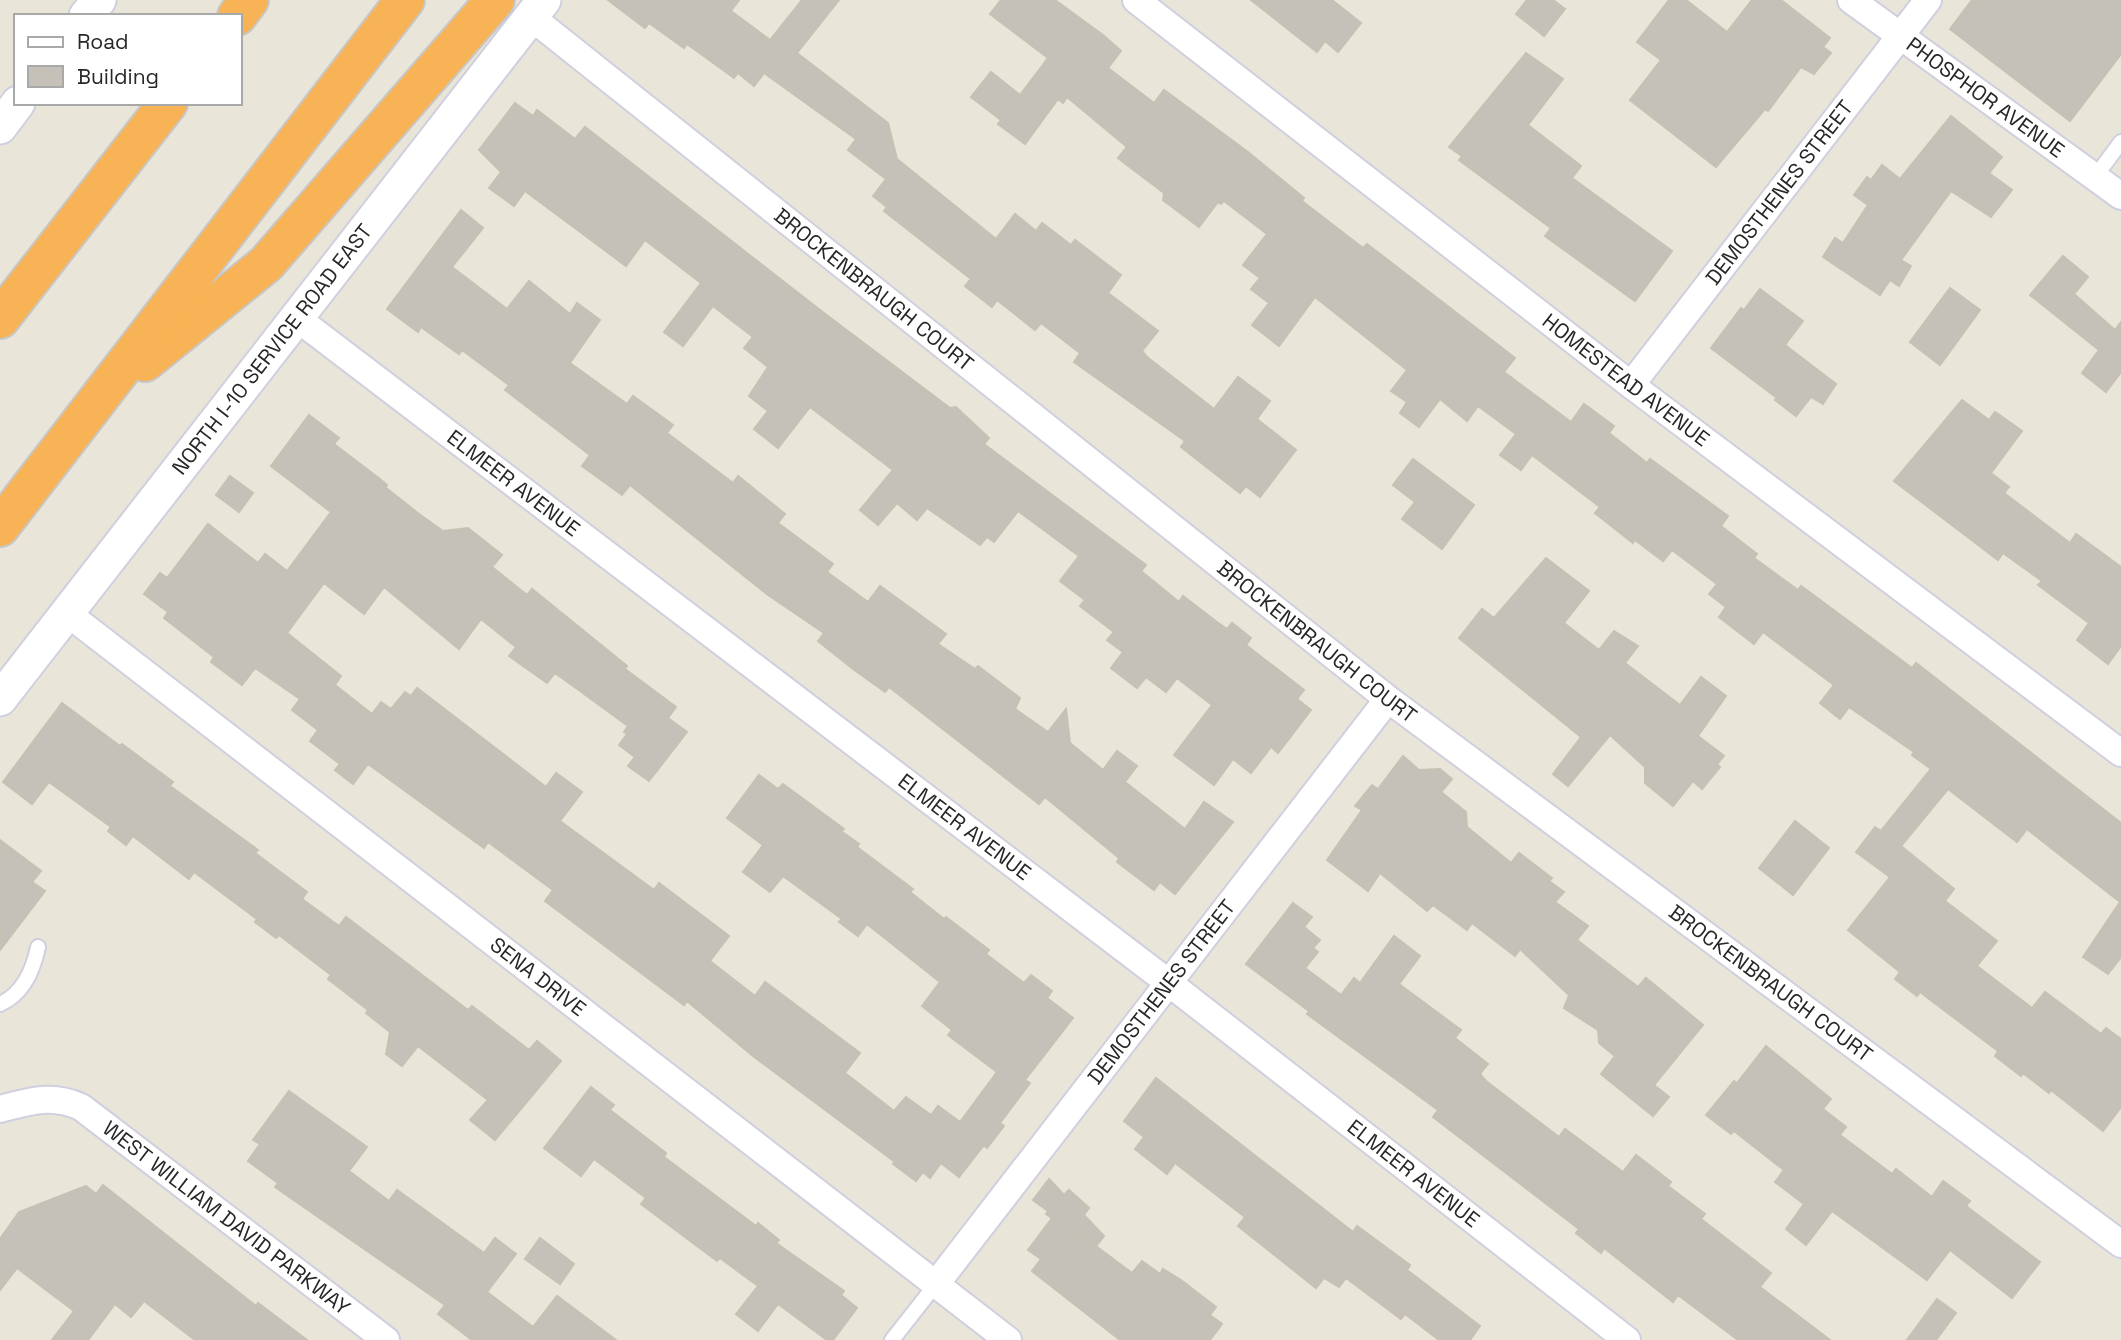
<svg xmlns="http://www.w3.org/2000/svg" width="2121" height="1340" font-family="'Space Grotesk',sans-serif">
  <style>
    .building { fill: #c5c1b9; stroke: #c5c1b3; stroke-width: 2 }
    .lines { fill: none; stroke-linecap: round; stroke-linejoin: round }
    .service-casing { stroke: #cfcfe0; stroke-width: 18 }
    .minor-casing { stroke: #cfcfe0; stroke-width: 30 }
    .tertiary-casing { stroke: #cfcfe0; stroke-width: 37 }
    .motorway-casing { stroke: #c7c7c7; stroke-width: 42 }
    .service { stroke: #fff; stroke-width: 14 }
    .minor { stroke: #fff; stroke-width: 26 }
    .tertiary { stroke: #fff; stroke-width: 33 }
    .motorway { stroke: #f8b356; stroke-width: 38 }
    .labels { text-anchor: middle; stroke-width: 5; stroke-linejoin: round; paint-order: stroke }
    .street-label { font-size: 21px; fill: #272727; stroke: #fff }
  </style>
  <rect width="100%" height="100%" fill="#eae5d9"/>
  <g class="building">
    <path d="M 608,0 L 739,0 L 731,11 L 770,40 L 802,0 L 839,0 L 797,53 L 888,123 L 897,159 L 996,239 L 1015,214 L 1036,231 L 1042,223 L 1071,245 L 1075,240 L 1121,275 L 1108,293 L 1158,331 L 1142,351 L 1147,357 L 1214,409 L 1238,377 L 1270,401 L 1257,419 L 1296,450 L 1260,497 L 1246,486 L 1240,493 L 1181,447 L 1185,441 L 1074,362 L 1080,353 L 1041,323 L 1035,330 L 997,300 L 992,307 L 965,286 L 971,279 L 884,211 L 887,207 L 873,196 L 886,179 L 848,150 L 856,139 L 764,73 L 754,86 L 738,73 L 734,78 L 687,44 L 684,48 L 649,23 L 645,28 Z"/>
    <path d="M 1001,0 L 1055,0 L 1103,35 L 1121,51 L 1108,68 L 1154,103 L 1164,90 L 1248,152 L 1304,198 L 1302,201 L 1363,248 L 1367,244 L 1515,358 L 1504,372 L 1571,422 L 1584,404 L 1614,426 L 1609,433 L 1647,463 L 1650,459 L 1728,516 L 1721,526 L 1757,554 L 1754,558 L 1798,590 L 1801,586 L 1912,668 L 1916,663 L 2121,823 L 2121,957 L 2108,974 L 2083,957 L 2120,902 L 2027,829 L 2017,842 L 1948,789 L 1901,846 L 1954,889 L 1945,901 L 1997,941 L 1977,966 L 2032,1008 L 2045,992 L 2101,1034 L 2106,1028 L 2121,1039 L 2121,1107 L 2103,1131 L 2051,1090 L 2049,1093 L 2023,1073 L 2021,1076 L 1995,1056 L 1998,1051 L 1920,992 L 1917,996 L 1895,979 L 1900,972 L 1848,930 L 1890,877 L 1856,852 L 1875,827 L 1881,831 L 1931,769 L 1912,755 L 1914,752 L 1849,707 L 1840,719 L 1820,703 L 1834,685 L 1763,632 L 1754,644 L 1719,617 L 1726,607 L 1709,594 L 1717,584 L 1672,550 L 1663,561 L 1635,540 L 1633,543 L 1595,513 L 1600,507 L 1532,455 L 1521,470 L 1500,455 L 1516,434 L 1478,406 L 1467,421 L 1440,399 L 1419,427 L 1400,413 L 1407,402 L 1391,391 L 1407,370 L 1315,297 L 1279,346 L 1252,325 L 1269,303 L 1251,289 L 1260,278 L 1243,265 L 1267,234 L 1224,201 L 1221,204 L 1218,202 L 1199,227 L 1163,200 L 1164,193 L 1118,158 L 1127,147 L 1067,97 L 1063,103 L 1058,99 L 1025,144 L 998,124 L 1001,120 L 971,97 L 991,72 L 1020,95 L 1048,58 L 990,14 Z"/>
    <path d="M 1251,0 L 1332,0 L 1361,23 L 1338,52 L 1325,41 L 1317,52 Z"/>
    <path d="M 1527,0 L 1553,0 L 1565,9 L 1544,36 L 1516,14 Z"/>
    <path d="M 1669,0 L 1686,0 L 1727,32 L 1752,0 L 1781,0 L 1830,38 L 1823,47 L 1831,53 L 1814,74 L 1801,67 L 1768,111 L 1765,109 L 1716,167 L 1630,100 L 1661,60 L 1637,42 Z"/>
    <path d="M 1972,0 L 2121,0 L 2121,54 L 2070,121 L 1950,29 Z"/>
    <path d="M 1526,53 L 1563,79 L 1528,125 L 1581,166 L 1572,178 L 1672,251 L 1635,301 L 1545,236 L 1551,228 L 1459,160 L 1462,156 L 1449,147 Z"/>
    <path d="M 515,103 L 533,116 L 537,110 L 575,139 L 585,127 L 824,313 L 950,408 L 956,407 L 989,438 L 984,444 L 1146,565 L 1141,571 L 1179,602 L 1183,596 L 1217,622 L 1227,629 L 1232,623 L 1251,638 L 1246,645 L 1304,690 L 1297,699 L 1311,710 L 1278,753 L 1271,747 L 1251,773 L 1233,759 L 1214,785 L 1174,755 L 1212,705 L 1177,678 L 1166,692 L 1146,677 L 1137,688 L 1111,668 L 1123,652 L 1107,640 L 1114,632 L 1080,606 L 1085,600 L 1060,581 L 1079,556 L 1018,511 L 994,542 L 987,537 L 980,545 L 927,508 L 917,520 L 897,503 L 878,525 L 860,510 L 893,470 L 810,407 L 778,448 L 754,429 L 768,411 L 749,396 L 768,367 L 744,348 L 753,337 L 713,306 L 683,346 L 664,332 L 701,283 L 645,240 L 626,266 L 525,191 L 514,206 L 489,188 L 501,172 L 479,150 Z"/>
    <path d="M 1951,116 L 2002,157 L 1989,173 L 2012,190 L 1991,217 L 1951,191 L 1901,260 L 1911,266 L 1899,286 L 1890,280 L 1880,295 L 1823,257 L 1835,238 L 1843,243 L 1868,205 L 1854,195 L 1867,177 L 1871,180 L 1882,165 L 1900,179 Z"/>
    <path d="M 461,210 L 483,228 L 452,267 L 507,309 L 529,281 L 570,314 L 577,303 L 600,320 L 570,363 L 627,404 L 633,396 L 673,425 L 667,433 L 733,483 L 738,476 L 785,514 L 778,523 L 833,564 L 827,572 L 868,602 L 880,586 L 946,634 L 938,644 L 975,669 L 978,666 L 1020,698 L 1015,709 L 1048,732 L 1066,709 L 1070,743 L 1103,770 L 1117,751 L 1137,766 L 1125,782 L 1185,829 L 1204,802 L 1233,822 L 1175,894 L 1160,882 L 1154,890 L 1117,862 L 1119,858 L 1045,797 L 1039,804 L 889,687 L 885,692 L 853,669 L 818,641 L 824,633 L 768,595 L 630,485 L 622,495 L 582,466 L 590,455 L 505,390 L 509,385 L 462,350 L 459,354 L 421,327 L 418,332 L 387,309 Z"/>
    <path d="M 2063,256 L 2088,277 L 2074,294 L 2115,330 L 2121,322 L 2121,372 L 2106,392 L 2082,373 L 2099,350 L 2030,295 Z"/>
    <path d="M 1950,288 L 1980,310 L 1940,365 L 1910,342 Z"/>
    <path d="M 1760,289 L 1803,321 L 1785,345 L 1836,384 L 1823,404 L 1811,397 L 1796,416 L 1775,400 L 1777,398 L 1711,348 L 1741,308 L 1744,310 Z"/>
    <path d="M 1962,400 L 1989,420 L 1995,412 L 2022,431 L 1991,473 L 2009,487 L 2004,493 L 2070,543 L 2076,534 L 2121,567 L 2121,646 L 2108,664 L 2077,640 L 2089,623 L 2038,585 L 2042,581 L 2003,553 L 1998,560 L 1894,481 Z"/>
    <path d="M 309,415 L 339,438 L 334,444 L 380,479 L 387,485 L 385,487 L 419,514 L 443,531 L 468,528 L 502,555 L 492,567 L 527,595 L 532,589 L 627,666 L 625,669 L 676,707 L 668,718 L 687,732 L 649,781 L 628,766 L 635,757 L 619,745 L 627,734 L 624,732 L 628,726 L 580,691 L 555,673 L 547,683 L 509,656 L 516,647 L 481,619 L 459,649 L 384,587 L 364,614 L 324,583 L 287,633 L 341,676 L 335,685 L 372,714 L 381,702 L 391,709 L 405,692 L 411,696 L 417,688 L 546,787 L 556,773 L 582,792 L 560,821 L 654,890 L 659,883 L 729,936 L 710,961 L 755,996 L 765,982 L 860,1053 L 845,1073 L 894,1111 L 906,1097 L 931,1115 L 938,1106 L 960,1122 L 997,1072 L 948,1035 L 952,1030 L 922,1006 L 940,982 L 867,924 L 858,936 L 839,922 L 842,919 L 783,876 L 770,892 L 743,872 L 763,845 L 727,818 L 759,775 L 778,789 L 783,784 L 844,829 L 841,831 L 859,844 L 857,847 L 913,889 L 910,892 L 944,919 L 946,917 L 989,950 L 986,954 L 1024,983 L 1031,975 L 1052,991 L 1047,998 L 1073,1018 L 1025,1080 L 1030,1083 L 1000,1123 L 1004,1126 L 987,1148 L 984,1145 L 959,1177 L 941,1163 L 930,1178 L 923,1172 L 916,1181 L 893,1164 L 895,1162 L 753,1056 L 687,1001 L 684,1005 L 545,901 L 553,890 L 488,842 L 484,848 L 368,764 L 353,784 L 335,770 L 340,764 L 310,741 L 318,730 L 292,710 L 300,699 L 255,668 L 242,685 L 211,662 L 214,657 L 164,618 L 168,612 L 144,594 L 160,573 L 167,578 L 208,524 L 258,563 L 265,554 L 287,571 L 331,512 L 271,466 Z"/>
    <path d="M 1413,459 L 1474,505 L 1442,549 L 1402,519 L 1415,502 L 1393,485 Z"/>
    <path d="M 230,476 L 253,493 L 239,512 L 216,495 Z"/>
    <path d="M 1546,558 L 1589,591 L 1564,623 L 1599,650 L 1614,631 L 1638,646 L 1625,663 L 1680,705 L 1701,677 L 1726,696 L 1698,736 L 1724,756 L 1717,764 L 1720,767 L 1702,789 L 1693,781 L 1673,806 L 1645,783 L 1645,767 L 1610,735 L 1568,786 L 1553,774 L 1581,737 L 1459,638 L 1482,609 L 1494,618 Z"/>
    <path d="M 62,703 L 120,746 L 122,744 L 173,782 L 170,786 L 258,850 L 255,853 L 307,892 L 302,899 L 339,926 L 346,917 L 468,1010 L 472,1006 L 529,1050 L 537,1041 L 561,1061 L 495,1140 L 470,1120 L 488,1100 L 418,1046 L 402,1066 L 386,1054 L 390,1032 L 366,1013 L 368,1010 L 328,979 L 331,975 L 279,935 L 276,938 L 255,922 L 257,919 L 194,872 L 189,879 L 133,836 L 126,845 L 108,831 L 111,827 L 49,782 L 32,804 L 3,782 Z"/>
    <path d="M 1403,756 L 1419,770 L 1440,769 L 1452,779 L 1441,792 L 1466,812 L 1467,827 L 1511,863 L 1519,853 L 1552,878 L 1549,881 L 1564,892 L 1555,902 L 1588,926 L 1577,940 L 1638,987 L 1646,978 L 1703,1025 L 1654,1085 L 1669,1097 L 1653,1116 L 1601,1074 L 1615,1056 L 1599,1043 L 1598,1030 L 1564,1008 L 1569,995 L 1520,949 L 1515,956 L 1472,923 L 1467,930 L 1433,905 L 1427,911 L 1380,873 L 1368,891 L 1327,860 L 1362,810 L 1355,806 L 1372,785 L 1378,789 Z"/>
    <path d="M 1795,821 L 1829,848 L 1793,895 L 1759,868 Z"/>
    <path d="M 0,840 L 41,871 L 32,882 L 45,891 L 0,950 Z"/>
    <path d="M 1293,903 L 1312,917 L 1304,927 L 1320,940 L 1313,948 L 1318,952 L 1305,968 L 1341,995 L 1354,978 L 1360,983 L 1394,936 L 1420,956 L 1399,984 L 1461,1030 L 1455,1038 L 1488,1064 L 1480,1074 L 1486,1081 L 1559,1137 L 1565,1129 L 1623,1172 L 1636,1155 L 1671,1182 L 1668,1186 L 1705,1214 L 1701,1219 L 1771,1273 L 1760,1287 L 1830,1340 L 1738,1340 L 1678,1295 L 1673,1302 L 1604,1248 L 1601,1253 L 1576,1233 L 1579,1229 L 1433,1117 L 1438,1110 L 1307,1014 L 1309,1011 L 1246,964 Z"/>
    <path d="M 1766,1046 L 1831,1099 L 1823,1109 L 1846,1127 L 1840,1135 L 1892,1174 L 1896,1169 L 1932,1197 L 1943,1181 L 1970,1201 L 1966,1206 L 2040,1262 L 2012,1298 L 1950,1250 L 1927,1280 L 1832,1211 L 1806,1245 L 1786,1229 L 1804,1204 L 1775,1182 L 1784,1170 L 1734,1131 L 1731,1134 L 1706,1115 L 1734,1081 L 1737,1083 Z"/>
    <path d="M 1156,1078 L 1353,1232 L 1357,1226 L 1410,1265 L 1407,1270 L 1480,1326 L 1470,1340 L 1439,1340 L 1405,1314 L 1401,1319 L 1346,1278 L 1339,1287 L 1324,1278 L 1316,1288 L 1238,1226 L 1245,1217 L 1175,1163 L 1167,1174 L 1135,1149 L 1144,1137 L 1124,1121 Z"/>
    <path d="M 591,1087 L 614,1105 L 610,1110 L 666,1153 L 664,1157 L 756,1226 L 758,1223 L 779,1240 L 776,1243 L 844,1291 L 841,1295 L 857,1308 L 833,1340 L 827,1340 L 778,1304 L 758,1331 L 736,1314 L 758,1286 L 720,1258 L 717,1261 L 641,1204 L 646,1198 L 594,1159 L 581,1176 L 544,1148 Z"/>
    <path d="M 289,1091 L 367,1147 L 349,1171 L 389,1201 L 397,1190 L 484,1253 L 495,1238 L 516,1254 L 487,1292 L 533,1327 L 557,1296 L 616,1340 L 472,1340 L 438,1314 L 445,1305 L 275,1187 L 278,1183 L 248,1161 L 260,1144 L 253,1140 Z"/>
    <path d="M 1049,1179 L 1064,1195 L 1069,1190 L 1089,1208 L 1084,1215 L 1104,1236 L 1097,1245 L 1073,1229 L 1132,1273 L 1142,1261 L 1160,1274 L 1163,1269 L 1181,1280 L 1216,1307 L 1210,1315 L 1222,1324 L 1210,1340 L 1120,1340 L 1032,1271 L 1041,1259 L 1028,1250 L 1052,1218 L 1046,1214 L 1048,1211 L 1033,1200 Z"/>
    <path d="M 103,1185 L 256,1306 L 258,1303 L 307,1340 L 195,1340 L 144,1301 L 131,1317 L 115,1304 L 88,1340 L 52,1340 L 74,1311 L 17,1268 L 0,1290 L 0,1239 L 19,1212 L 86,1186 L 96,1194 Z"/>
    <path d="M 540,1238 L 574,1264 L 560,1284 L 525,1259 Z"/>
    <path d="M 1937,1299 L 1956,1313 L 1936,1340 L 1907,1340 Z"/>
  </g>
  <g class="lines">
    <defs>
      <g id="service">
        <path d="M 2095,177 L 2121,142"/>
        <path d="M 0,1004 C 23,994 33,971 38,947"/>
        <path d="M 892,1340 L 936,1284"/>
      </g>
      <g id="minor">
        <path id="s1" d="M 1136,0 L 1631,385 L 2121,753"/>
        <path id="s2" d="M 1851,0 L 2121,196"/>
        <path id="s3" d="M 531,17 L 1388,699 L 2121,1244"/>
        <path id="s4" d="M 298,319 L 1169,983 L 1627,1340"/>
        <path id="s5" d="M 1631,385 L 1928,0"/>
        <path id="s6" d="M 67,613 L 1008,1340"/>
        <path id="s7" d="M 0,1109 C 30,1101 52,1094 81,1107 L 386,1340"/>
        <path id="s8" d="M 936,1284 L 1388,699"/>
      </g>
      <g id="tertiary">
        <path d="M 86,16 L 99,0"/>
        <path d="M 0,127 L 18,103"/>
        <path id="s9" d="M 0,699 L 544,0"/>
      </g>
      <g id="motorway">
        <path d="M 237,16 L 249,0"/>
        <path d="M 0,319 L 168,103"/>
        <path d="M 145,362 L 266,264 L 495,0"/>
        <path d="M 0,527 L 405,0"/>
      </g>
    </defs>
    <use href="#service" class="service-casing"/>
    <use href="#minor" class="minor-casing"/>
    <use href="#tertiary" class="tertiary-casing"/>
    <use href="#motorway" class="motorway-casing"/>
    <use href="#service" class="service"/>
    <use href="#minor" class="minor"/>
    <use href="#tertiary" class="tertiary"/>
    <use href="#motorway" class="motorway"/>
  </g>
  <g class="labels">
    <g class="street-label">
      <text dy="7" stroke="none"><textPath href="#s2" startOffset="166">PHOSPHOR AVENUE</textPath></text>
      <text dy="7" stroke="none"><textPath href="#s5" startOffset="243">DEMOSTHENES STREET</textPath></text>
      <text dy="7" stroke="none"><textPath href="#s3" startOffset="438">BROCKENBRAUGH COURT</textPath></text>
      <text dy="7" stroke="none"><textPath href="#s9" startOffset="443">NORTH I-10 SERVICE ROAD EAST</textPath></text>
      <text dy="7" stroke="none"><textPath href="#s1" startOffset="620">HOMESTEAD AVENUE</textPath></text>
      <text dy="7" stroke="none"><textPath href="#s4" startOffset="271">ELMEER AVENUE</textPath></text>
      <text dy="7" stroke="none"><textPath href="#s3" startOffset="1004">BROCKENBRAUGH COURT</textPath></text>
      <text dy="7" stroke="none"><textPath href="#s4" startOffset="838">ELMEER AVENUE</textPath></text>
      <text dy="7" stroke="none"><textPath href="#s6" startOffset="595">SENA DRIVE</textPath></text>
      <text dy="7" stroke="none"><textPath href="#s3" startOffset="1572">BROCKENBRAUGH COURT</textPath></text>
      <text dy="7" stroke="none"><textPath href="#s8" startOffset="369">DEMOSTHENES STREET</textPath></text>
      <text dy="7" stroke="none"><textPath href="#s4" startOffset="1405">ELMEER AVENUE</textPath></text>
      <text dy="7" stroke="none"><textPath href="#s7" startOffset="266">WEST WILLIAM DAVID PARKWAY</textPath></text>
    </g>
  </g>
  <rect x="14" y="14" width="228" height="91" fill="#ffffff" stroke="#a9a9a9" stroke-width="2"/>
  <rect x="28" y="37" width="35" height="10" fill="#ffffff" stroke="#a9a9a9" stroke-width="2"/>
  <text x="77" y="49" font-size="21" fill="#272727">Road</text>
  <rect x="28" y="66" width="35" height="21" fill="#c5c1b9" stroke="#a9a9a9" stroke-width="2"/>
  <text x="77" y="84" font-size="21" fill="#272727">Building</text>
</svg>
